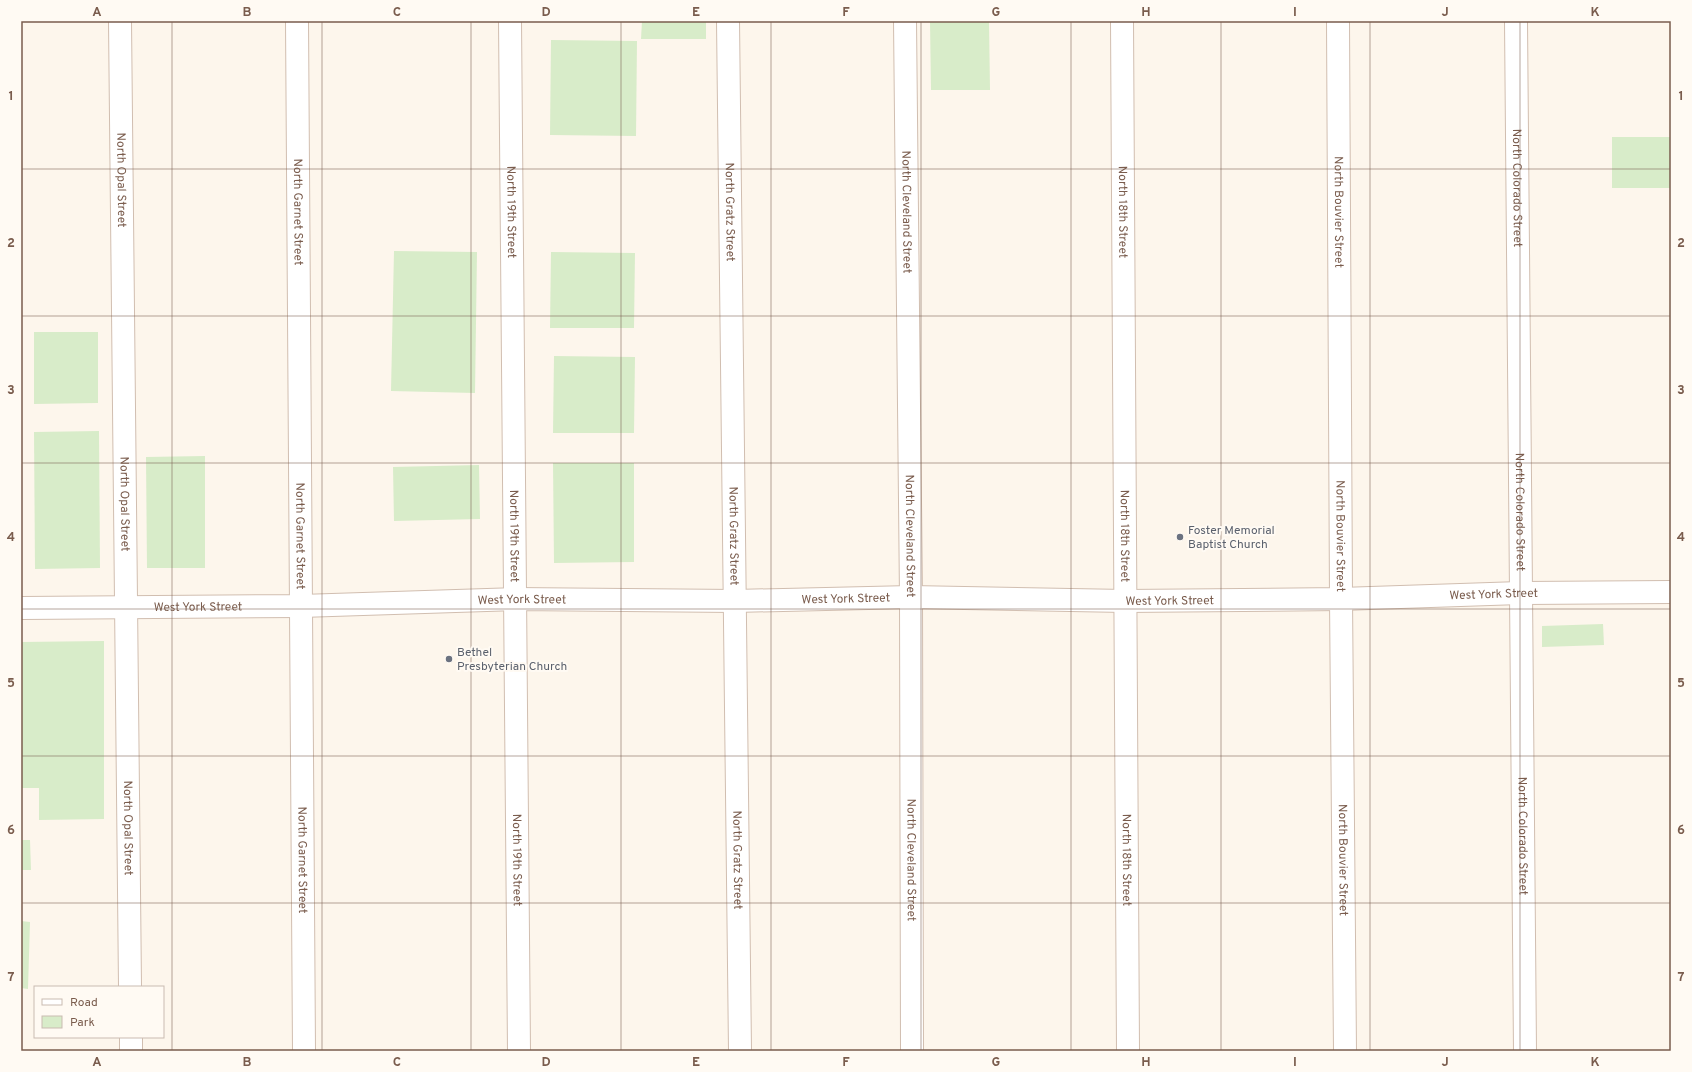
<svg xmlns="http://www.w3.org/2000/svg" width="1692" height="1072" font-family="Overpass,sans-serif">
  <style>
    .green { fill: #d8ecc9 }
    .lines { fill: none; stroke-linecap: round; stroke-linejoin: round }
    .minor-casing { stroke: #d1beb0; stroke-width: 24 }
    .minor { stroke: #fff; stroke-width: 22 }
    .grid { fill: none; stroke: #7a5c4d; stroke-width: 1; stroke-opacity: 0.55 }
    .worship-dot { fill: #6b7280; stroke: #fffaf3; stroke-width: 1.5 }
    .labels { text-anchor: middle; stroke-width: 4; stroke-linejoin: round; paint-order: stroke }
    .street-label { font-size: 12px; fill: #7a5c4d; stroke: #fffaf3 }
    .worship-label { font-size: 12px; fill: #5b616d; stroke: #fffaf3; text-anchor: start }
    .neatline { fill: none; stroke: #7a5c4d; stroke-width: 1.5 }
    .grid-label { font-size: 13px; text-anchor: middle; font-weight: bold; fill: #7a5c4d }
  </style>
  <rect width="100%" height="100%" fill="#fdf6ec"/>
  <g class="green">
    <path d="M 642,21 L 706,21 L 706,39 L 641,39 Z"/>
    <path d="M 930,21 L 989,21 L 990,90 L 931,90 Z"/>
    <path d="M 551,40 L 637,41 L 636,136 L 550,135 Z"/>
    <rect x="1612" y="137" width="59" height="51"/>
    <path d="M 394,251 L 477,252 L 475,393 L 391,391 Z"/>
    <path d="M 551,252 L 635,253 L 634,328 L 550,328 Z"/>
    <path d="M 34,332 L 98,332 L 98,403 L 34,404 Z"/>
    <path d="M 554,356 L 635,357 L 634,433 L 553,433 Z"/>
    <path d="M 99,431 L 100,568 L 35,569 L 34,432 Z"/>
    <path d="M 205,456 L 205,568 L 147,568 L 146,457 Z"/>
    <path d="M 553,463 L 634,463 L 634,562 L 554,563 Z"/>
    <path d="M 479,465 L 480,519 L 394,521 L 393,467 Z"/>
    <path d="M 1603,624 L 1604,645 L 1542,647 L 1542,626 Z"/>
    <path d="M 104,641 L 104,819 L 39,820 L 39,788 L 21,788 L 21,642 Z"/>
    <path d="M 21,840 L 30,840 L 31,870 L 21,870 Z"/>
    <path d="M 21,921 L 30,922 L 28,989 L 21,988 Z"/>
  </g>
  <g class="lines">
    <defs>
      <g id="minor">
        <path id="s1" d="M 120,21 L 130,987"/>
        <path id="s2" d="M 297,21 L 304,1051"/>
        <path id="s3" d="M 510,21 L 519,1051"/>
        <path id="s4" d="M 728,21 L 740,1051"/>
        <path id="s5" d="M 905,21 L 911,597 L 912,1051"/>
        <path id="s6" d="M 1122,21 L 1128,1051"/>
        <path id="s7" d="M 1338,21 L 1341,599 L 1345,1051"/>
        <path id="s8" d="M 1516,21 L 1525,1051"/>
        <path id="s9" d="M 21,608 L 301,606 L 515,599 L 735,601 L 911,597 L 1125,601 L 1341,599 L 1520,593 L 1671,592"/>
        <path d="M 131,1037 L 131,1051"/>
      </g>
    </defs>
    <use href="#minor" class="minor-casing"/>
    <use href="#minor" class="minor"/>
  </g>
  <path class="grid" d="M 172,21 L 172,1051M 322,21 L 322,1051M 471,21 L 471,1051M 621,21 L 621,1051M 771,21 L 771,1051M 921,21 L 921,1051M 1071,21 L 1071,1051M 1221,21 L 1221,1051M 1370,21 L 1370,1051M 1520,21 L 1520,1051M 21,169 L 1671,169M 21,316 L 1671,316M 21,463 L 1671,463M 21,609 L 1671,609M 21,756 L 1671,756M 21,903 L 1671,903"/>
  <g class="worship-dot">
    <circle cx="1180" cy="537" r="4"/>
    <circle cx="449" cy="659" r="4"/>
  </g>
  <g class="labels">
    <g class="street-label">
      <text dy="4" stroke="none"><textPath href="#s1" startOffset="159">North Opal Street</textPath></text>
      <text dy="4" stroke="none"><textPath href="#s8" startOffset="167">North Colorado Street</textPath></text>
      <text dy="4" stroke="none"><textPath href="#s2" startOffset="191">North Garnet Street</textPath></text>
      <text dy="4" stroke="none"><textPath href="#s3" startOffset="191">North 19th Street</textPath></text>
      <text dy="4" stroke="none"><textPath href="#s4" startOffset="191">North Gratz Street</textPath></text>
      <text dy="4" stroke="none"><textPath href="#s5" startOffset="191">North Cleveland Street</textPath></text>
      <text dy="4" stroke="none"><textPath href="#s6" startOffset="191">North 18th Street</textPath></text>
      <text dy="4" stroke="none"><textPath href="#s7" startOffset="191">North Bouvier Street</textPath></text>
      <text dy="4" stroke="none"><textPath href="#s1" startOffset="483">North Opal Street</textPath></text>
      <text dy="4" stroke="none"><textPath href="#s8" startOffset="491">North Colorado Street</textPath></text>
      <text dy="4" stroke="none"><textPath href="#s2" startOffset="515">North Garnet Street</textPath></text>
      <text dy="4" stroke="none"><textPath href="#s3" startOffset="515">North 19th Street</textPath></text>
      <text dy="4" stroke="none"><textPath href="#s4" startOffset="515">North Gratz Street</textPath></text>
      <text dy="4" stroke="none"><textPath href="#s5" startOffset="515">North Cleveland Street</textPath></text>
      <text dy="4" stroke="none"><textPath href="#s6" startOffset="515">North 18th Street</textPath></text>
      <text dy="4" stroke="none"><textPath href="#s7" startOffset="515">North Bouvier Street</textPath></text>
      <text dy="4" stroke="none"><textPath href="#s9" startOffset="1473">West York Street</textPath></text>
      <text dy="4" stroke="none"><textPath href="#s9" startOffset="825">West York Street</textPath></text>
      <text dy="4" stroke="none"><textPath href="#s9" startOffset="501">West York Street</textPath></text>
      <text dy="4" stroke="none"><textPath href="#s9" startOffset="1149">West York Street</textPath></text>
      <text dy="4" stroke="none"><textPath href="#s9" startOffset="177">West York Street</textPath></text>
      <text dy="4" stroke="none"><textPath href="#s1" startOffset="807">North Opal Street</textPath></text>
      <text dy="4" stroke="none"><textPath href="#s8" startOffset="815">North Colorado Street</textPath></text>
      <text dy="4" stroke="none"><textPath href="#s2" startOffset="839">North Garnet Street</textPath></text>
      <text dy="4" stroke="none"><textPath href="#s3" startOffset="839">North 19th Street</textPath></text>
      <text dy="4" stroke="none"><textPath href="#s4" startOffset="839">North Gratz Street</textPath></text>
      <text dy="4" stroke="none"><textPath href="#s5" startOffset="839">North Cleveland Street</textPath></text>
      <text dy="4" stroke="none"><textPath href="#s6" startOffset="839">North 18th Street</textPath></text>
      <text dy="4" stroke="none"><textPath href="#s7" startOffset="839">North Bouvier Street</textPath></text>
    </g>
    <g class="worship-label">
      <text x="1188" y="534">Foster Memorial<tspan x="1188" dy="14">Baptist Church</tspan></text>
      <text x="457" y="656">Bethel<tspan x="457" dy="14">Presbyterian Church</tspan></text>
    </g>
  </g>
  <rect width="1692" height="1072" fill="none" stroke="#fffaf3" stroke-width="44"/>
  <rect x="34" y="986" width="130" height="52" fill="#fffaf3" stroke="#cabbb1"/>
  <rect x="42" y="999" width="20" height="6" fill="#ffffff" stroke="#cabbb1"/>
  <text x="70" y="1006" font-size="12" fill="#7a5c4d">Road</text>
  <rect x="42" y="1016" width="20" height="12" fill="#d8ecc9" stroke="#cabbb1"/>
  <text x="70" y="1026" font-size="12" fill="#7a5c4d">Park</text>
  <rect x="22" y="22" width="1648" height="1028" class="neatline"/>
  <g class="grid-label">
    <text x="97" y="16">A</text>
    <text x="247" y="16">B</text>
    <text x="397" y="16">C</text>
    <text x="546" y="16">D</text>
    <text x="696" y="16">E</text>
    <text x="846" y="16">F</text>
    <text x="996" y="16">G</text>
    <text x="1146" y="16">H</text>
    <text x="1295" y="16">I</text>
    <text x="1445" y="16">J</text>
    <text x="1595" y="16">K</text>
    <text x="11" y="100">1</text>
    <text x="1681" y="100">1</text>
    <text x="11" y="247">2</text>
    <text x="1681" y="247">2</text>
    <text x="11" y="394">3</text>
    <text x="1681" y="394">3</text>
    <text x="11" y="541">4</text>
    <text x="1681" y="541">4</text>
    <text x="11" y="687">5</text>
    <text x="1681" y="687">5</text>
    <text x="11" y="834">6</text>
    <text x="1681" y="834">6</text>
    <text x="11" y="981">7</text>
    <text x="1681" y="981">7</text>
    <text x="97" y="1066">A</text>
    <text x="247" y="1066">B</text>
    <text x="397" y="1066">C</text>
    <text x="546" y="1066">D</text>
    <text x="696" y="1066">E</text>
    <text x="846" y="1066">F</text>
    <text x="996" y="1066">G</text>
    <text x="1146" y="1066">H</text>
    <text x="1295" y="1066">I</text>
    <text x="1445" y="1066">J</text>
    <text x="1595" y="1066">K</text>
  </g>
</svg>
